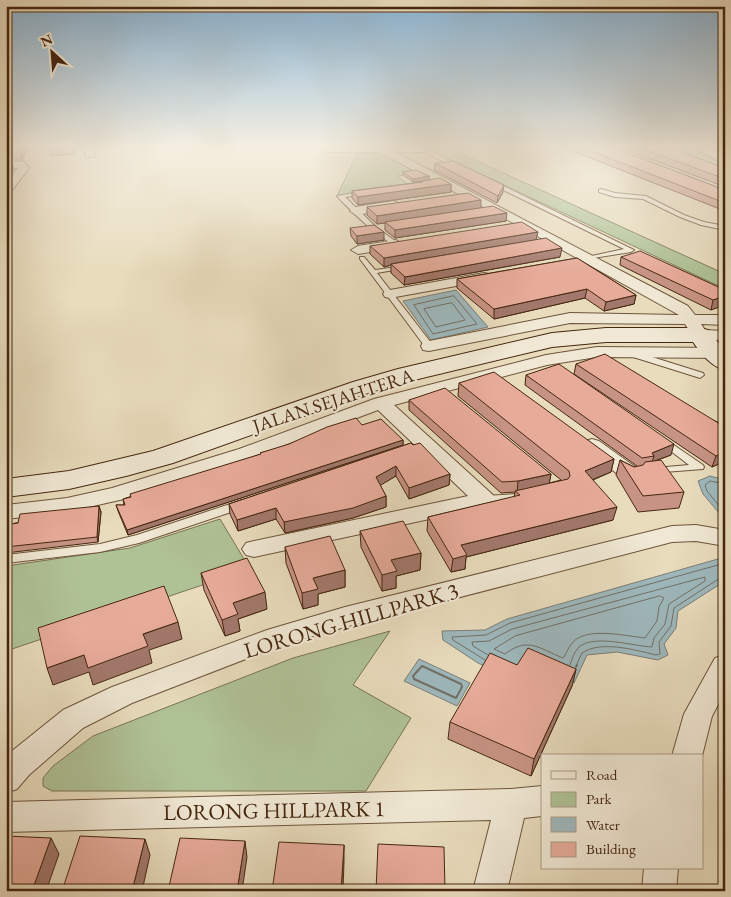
<svg xmlns="http://www.w3.org/2000/svg" width="731" height="897" font-family="'EB Garamond',serif">
  <style>
    .green { fill: #afc296; stroke: #7a7453 }
    .water { fill: #9eb8bd; stroke: #7b7e78 }
    .lines { fill: none; stroke-linecap: round; stroke-linejoin: round }
    .shore-far1 { stroke: #727066; stroke-width: 1 }
    .shore { stroke: #727066; stroke-width: 2 }
    .service-casing { stroke: #6e543b; stroke-width: 2 }
    .minor-casing { stroke: #6e543b; stroke-width: 2 }
    .secondary-casing { stroke: #462710; stroke-width: 2 }
    .service { fill: #f0e8d4; fill-rule: evenodd }
    .minor { fill: #f0e8d4; fill-rule: evenodd }
    .secondary { fill: #f0e8d4; fill-rule: evenodd }
    .wall { fill: #c79384; stroke: #462710 }
    .shaded-wall { fill: #a2786c; stroke: #462710 }
    .building { fill: #e7ab9a; stroke: #462710 }
    .labels { text-anchor: middle; stroke-width: 4.5; stroke-linejoin: round; paint-order: stroke }
    .street-label { font-size: 19px; fill: #462710; stroke: #f0e8d4 }
    .near-street-label { font-size: 22px; fill: #462710; stroke: #f0e8d4 }
  </style>
  <rect width="100%" height="100%" fill="#e8dcbd"/>
  <filter id="stains"><feTurbulence type="fractalNoise" baseFrequency=".004" numOctaves="4"/><feColorMatrix values="0 0 0 0 .2 0 0 0 0 .09 0 0 0 0 .02 0 0 0 .5 -.17"/></filter>
  <radialGradient id="worn" r=".72"><stop offset=".6" stop-color="#630" stop-opacity="0"/><stop offset="1" stop-color="#630" stop-opacity=".3"/></radialGradient>
  <g class="green">
    <path d="M 372,146 L 444,146 L 725,274 L 725,289 L 425,148 Z"/>
    <path d="M 691,148 L 725,166 L 725,174 L 665,150 Z"/>
    <path d="M 382,153 L 419,172 L 398,176 L 409,186 L 337,196 L 357,154 Z"/>
    <path d="M 220,519 L 250,569 L 6,651 L 6,566 L 130,548 Z"/>
    <path d="M 390,631 L 353,685 L 411,718 L 366,791 L 52,791 L 43,786 L 43,778 L 53,766 L 93,736 L 293,658 Z"/>
  </g>
  <g class="water">
    <path d="M 456,290 L 488,327 L 431,340 L 403,301 Z"/>
    <path d="M 710,476 L 725,480 L 725,520 L 703,494 L 698,481 Z"/>
    <path d="M 725,557 L 725,581 L 678,611 L 676,628 L 664,644 L 668,655 L 658,660 L 617,652 L 587,655 L 574,683 L 524,662 L 513,679 L 478,663 L 443,640 L 442,631 L 485,630 L 507,619 Z"/>
    <path d="M 419,659 L 470,683 L 457,706 L 404,681 Z"/>
  </g>
  <g class="lines">
    <g class="shore-far1">
      <path d="M 454,296 L 477,324 L 433,334 L 414,305 Z"/>
      <path d="M 452,303 L 465,320 L 436,327 L 424,309 Z"/>
      <path d="M 725,484 L 710,481 L 705,485 L 707,491 L 725,513"/>
      <path d="M 660,596 L 664,598 L 659,607 L 657,621 L 645,638 C 626,636 589,627 574,641 C 569,645 567,653 563,658 C 540,649 528,636 505,654 L 494,649 L 515,636 Z"/>
      <path d="M 488,655 L 473,646 L 472,642 L 489,641 L 512,629 L 705,577 L 705,581 L 669,604 L 665,624 L 654,638 L 652,647 C 633,646 594,634 579,647 C 574,652 572,659 570,665"/>
      <path d="M 485,660 L 453,640 L 452,637 L 486,635 L 510,623 L 725,563"/>
      <path d="M 576,666 L 582,653 C 601,640 635,650 656,655 L 660,654 L 659,642 L 671,626 L 674,608 L 720,578 L 725,577"/>
    </g>
    <g class="shore">
      <path d="M 422,666 L 461,684 L 462,687 L 456,698 L 414,679 L 413,676 Z"/>
      <path d="M 576,667 L 577,665"/>
    </g>
    <defs>
      <g id="service">
        <path d="M 422,147 L 461,166 L 462,167 L 457,168 L 420,150 Z"/>
        <path d="M 491,182 L 495,182 L 634,250 L 631,252 L 587,259 L 587,257 L 624,249 L 491,184 Z"/>
        <path d="M 601,189 L 615,193 L 646,196 L 684,215 L 704,222 L 725,226 L 725,230 L 701,225 L 680,217 L 643,199 L 615,197 L 599,192 L 599,190 Z"/>
        <path d="M 365,191 L 368,193 L 367,194 L 345,197 L 376,227 L 398,243 L 398,245 C 386,246 346,206 337,196 Z"/>
        <path d="M 360,257 L 364,257 L 375,270 L 405,266 L 405,268 L 377,273 L 432,344 L 432,348 L 426,348 L 360,259 Z"/>
        <path d="M 633,351 L 703,373 L 704,375 L 700,378 L 697,377 L 630,356 L 629,354 Z"/>
        <path d="M 662,437 L 703,465 L 704,467 L 703,469 L 651,473 L 650,471 L 651,469 L 655,468 L 689,465 L 659,442 L 657,440 L 659,438 Z"/>
        <path d="M 517,494 L 522,498 L 521,500 L 485,504 L 480,500 L 485,496 Z"/>
        <path d="M 242,500 L 246,501 L 247,504 L 246,507 L 139,543 L 100,552 L 6,563 L 6,555 L 100,544 L 137,535 Z"/>
      </g>
      <g id="minor">
        <path d="M 83,146 L 93,146 L 95,155 L 94,157 L 86,157 Z"/>
        <path d="M 325,146 L 426,147 L 426,151 L 422,152 L 395,152 L 688,306 L 695,315 L 725,315 L 725,325 L 701,324 L 705,330 L 725,331 L 725,341 L 694,338 L 685,324 L 570,323 L 429,351 L 423,350 L 421,346 L 423,342 L 429,341 L 570,313 L 679,315 L 521,227 L 379,152 L 326,152 L 321,149 Z"/>
        <path d="M 691,146 L 704,146 L 725,157 L 725,164 Z"/>
        <path d="M 6,161 L 24,162 L 29,168 L 10,193 L 6,194 L 6,183 L 18,168 L 6,167 Z"/>
        <path d="M 393,201 L 397,202 L 399,205 L 397,208 L 356,215 L 350,211 L 356,207 Z"/>
        <path d="M 396,240 L 403,244 L 401,247 L 358,254 L 351,250 L 358,246 Z"/>
        <path d="M 484,273 L 489,274 L 491,277 L 489,280 L 390,298 L 385,297 L 383,294 L 385,291 L 390,290 Z"/>
        <path d="M 597,347 L 725,348 L 725,358 L 597,357 L 547,365 L 394,405 L 493,495 L 496,500 L 493,505 L 485,507 L 254,557 L 246,555 L 242,549 L 246,543 L 254,541 L 468,496 L 378,410 L 253,457 L 124,499 L 67,512 L 6,519 L 6,505 L 67,498 L 112,488 L 239,449 L 374,399 L 546,355 Z"/>
        <path d="M 592,439 L 599,441 L 638,469 L 641,474 L 638,479 L 631,481 L 624,479 L 585,449 L 582,445 L 585,441 Z"/>
        <path d="M 696,525 L 725,530 L 725,546 L 696,541 L 672,542 L 345,627 L 282,645 L 132,703 L 83,728 L 29,775 L 17,789 L 6,793 L 7,755 L 63,710 L 112,687 L 267,630 L 345,607 L 672,526 Z"/>
        <path d="M 725,655 L 725,692 L 712,716 L 702,756 L 672,756 L 684,714 L 715,658 Z"/>
        <path d="M 542,786 L 542,816 L 524,818 L 507,891 L 473,891 L 491,820 L 6,832 L 6,802 L 511,789 Z"/>
        <path d="M 644,868 L 678,868 L 676,891 L 642,891 Z"/>
      </g>
      <path id="secondary" d="M 606,328 L 700,328 L 708,330 L 725,351 L 725,370 C 710,366 702,354 693,342 L 606,342 L 552,347 L 414,380 L 371,392 L 173,463 L 126,476 L 69,489 L 6,497 L 6,479 L 69,471 L 153,451 L 353,382 L 398,369 L 552,333 Z"/>
    </defs>
    <use href="#service" class="service-casing"/>
    <use href="#minor" class="minor-casing"/>
    <use href="#secondary" class="secondary-casing"/>
    <use href="#service" class="service"/>
    <use href="#minor" class="minor"/>
    <use href="#secondary" class="secondary"/>
  </g>
  <g class="wall">
    <path d="M 6,146 L 28,146 L 22,160 L 6,160 Z"/>
    <path d="M 560,146 L 609,146 L 725,190 L 725,211 Z"/>
    <path d="M 616,146 L 684,146 L 670,148 L 725,168 L 725,187 Z"/>
    <path d="M 435,163 L 503,192 L 497,203 L 434,170 Z"/>
    <path d="M 403,172 L 429,176 L 429,180 L 451,184 L 451,192 L 358,205 L 352,198 L 352,191 L 422,182 L 422,181 L 413,182 L 403,175 Z"/>
    <path d="M 367,207 L 506,221 L 395,238 L 385,230 L 385,223 L 377,224 L 367,215 Z"/>
    <path d="M 350,228 L 384,240 L 357,244 L 351,236 Z"/>
    <path d="M 537,240 L 560,257 L 404,285 L 391,273 L 391,265 L 384,267 L 370,254 L 370,246 Z"/>
    <path d="M 621,257 L 725,290 L 711,310 L 620,265 Z"/>
    <path d="M 577,258 L 636,295 L 634,304 L 604,311 L 585,298 L 494,319 L 457,288 L 457,279 Z"/>
    <path d="M 576,364 L 725,425 L 725,461 L 712,467 L 574,374 Z"/>
    <path d="M 526,375 L 671,455 L 655,461 L 684,492 L 679,508 L 638,512 L 616,475 L 620,460 L 634,467 L 637,466 L 525,385 Z"/>
    <path d="M 459,383 L 614,459 L 611,472 L 593,480 L 613,520 L 466,557 L 465,569 L 451,572 L 427,531 L 428,517 L 514,497 L 515,492 L 501,493 L 409,410 L 409,400 L 551,474 L 549,483 L 561,480 L 458,396 Z"/>
    <path d="M 362,425 L 403,440 L 403,445 L 128,535 L 118,511 L 116,505 L 124,505 L 123,499 L 261,454 L 260,453 Z"/>
    <path d="M 411,443 L 450,474 L 449,485 L 409,499 L 396,476 L 380,485 L 386,496 L 386,507 L 353,518 L 285,533 L 276,519 L 238,531 L 230,514 L 229,504 Z"/>
    <path d="M 99,506 L 101,512 L 98,542 L 6,553 L 6,525 Z"/>
    <path d="M 360,531 L 421,553 L 420,570 L 396,576 L 396,588 L 382,591 L 361,547 Z"/>
    <path d="M 285,547 L 345,570 L 345,587 L 318,594 L 318,605 L 303,609 L 286,563 Z"/>
    <path d="M 201,573 L 267,609 L 238,619 L 240,631 L 225,636 L 204,590 Z"/>
    <path d="M 517,665 L 576,669 L 572,686 L 531,776 L 448,739 L 450,722 Z"/>
  </g>
  <g class="shaded-wall">
    <path d="M 23,146 L 28,146 L 22,160 L 20,153 Z"/>
    <path d="M 49,146 L 73,146 L 75,154 L 51,156 Z"/>
    <path d="M 102,146 L 119,146 L 102,148 Z"/>
    <path d="M 655,146 L 684,146 L 654,150 Z"/>
    <path d="M 12,162 L 14,170 L 6,182 L 6,171 Z"/>
    <path d="M 429,176 L 429,180 L 413,182 L 413,179 Z"/>
    <path d="M 451,184 L 451,192 L 358,205 L 358,197 Z"/>
    <path d="M 504,185 L 503,192 L 497,203 L 498,196 Z"/>
    <path d="M 481,200 L 481,208 L 377,224 L 377,216 Z"/>
    <path d="M 507,213 L 506,221 L 395,238 L 395,230 Z"/>
    <path d="M 384,232 L 384,240 L 357,244 L 357,236 Z"/>
    <path d="M 538,232 L 536,240 L 391,264 L 391,265 L 384,267 L 384,258 Z"/>
    <path d="M 562,248 L 560,257 L 404,285 L 405,277 Z"/>
    <path d="M 587,289 L 585,298 L 494,319 L 494,309 Z"/>
    <path d="M 636,295 L 634,304 L 604,311 L 606,302 Z"/>
    <path d="M 725,296 L 725,305 L 711,310 L 713,300 Z"/>
    <path d="M 403,440 L 403,445 L 128,535 L 127,530 Z"/>
    <path d="M 674,444 L 671,455 L 652,462 L 654,456 L 652,453 Z"/>
    <path d="M 725,452 L 725,461 L 712,467 L 716,456 Z"/>
    <path d="M 614,459 L 611,472 L 582,484 L 585,471 Z"/>
    <path d="M 396,466 L 396,476 L 376,488 L 376,477 Z"/>
    <path d="M 450,474 L 449,485 L 409,499 L 409,488 Z"/>
    <path d="M 551,474 L 549,485 L 517,492 L 518,481 Z"/>
    <path d="M 386,496 L 386,507 L 353,518 L 285,533 L 284,522 Z"/>
    <path d="M 99,506 L 101,512 L 98,542 L 97,537 Z"/>
    <path d="M 617,507 L 613,520 L 466,557 L 465,569 L 451,572 L 453,559 L 461,545 Z"/>
    <path d="M 276,508 L 276,519 L 238,531 L 237,520 Z"/>
    <path d="M 421,553 L 420,570 L 396,576 L 396,588 L 382,591 L 382,575 L 391,560 Z"/>
    <path d="M 345,570 L 345,587 L 318,594 L 318,605 L 303,609 L 302,593 L 313,578 Z"/>
    <path d="M 265,592 L 267,609 L 238,619 L 240,631 L 225,636 L 222,620 L 233,603 Z"/>
    <path d="M 178,622 L 182,639 L 149,650 L 152,663 L 93,685 L 89,672 L 53,685 L 47,668 Z"/>
    <path d="M 576,669 L 572,686 L 531,776 L 534,759 Z"/>
    <path d="M 51,838 L 59,854 L 46,891 L 32,891 Z"/>
    <path d="M 145,839 L 150,855 L 142,891 L 132,891 Z"/>
    <path d="M 245,841 L 247,857 L 242,891 L 237,891 Z"/>
    <path d="M 344,845 L 344,861 L 343,891 L 341,891 Z"/>
  </g>
  <g class="building">
    <path d="M 6,146 L 23,146 L 20,153 L 6,153 Z"/>
    <path d="M 578,146 L 609,146 L 725,190 L 725,203 Z"/>
    <path d="M 635,146 L 664,146 L 725,168 L 725,179 Z"/>
    <path d="M 6,161 L 12,162 L 6,171 Z"/>
    <path d="M 453,161 L 504,185 L 498,196 L 435,163 Z"/>
    <path d="M 416,170 L 429,176 L 413,179 L 403,172 Z"/>
    <path d="M 440,178 L 451,184 L 358,197 L 352,191 L 423,182 L 422,181 Z"/>
    <path d="M 468,193 L 481,200 L 377,216 L 367,207 Z"/>
    <path d="M 493,206 L 507,213 L 395,230 L 385,222 Z"/>
    <path d="M 522,222 L 538,232 L 384,258 L 370,246 Z"/>
    <path d="M 374,225 L 384,232 L 357,236 L 350,228 Z"/>
    <path d="M 546,238 L 562,248 L 405,277 L 391,264 Z"/>
    <path d="M 640,251 L 725,290 L 725,296 L 713,300 L 621,257 Z"/>
    <path d="M 577,258 L 636,295 L 606,302 L 587,289 L 494,309 L 457,279 Z"/>
    <path d="M 605,354 L 720,424 L 725,425 L 725,452 L 716,456 L 576,364 Z"/>
    <path d="M 559,364 L 674,444 L 652,453 L 654,456 L 642,458 L 526,375 Z"/>
    <path d="M 494,372 L 614,459 L 585,471 L 617,507 L 461,545 L 467,555 L 453,559 L 428,517 L 520,495 L 515,491 L 568,479 L 570,476 L 569,471 L 459,383 Z"/>
    <path d="M 445,388 L 551,474 L 518,481 L 502,482 L 409,400 Z"/>
    <path d="M 356,418 L 362,425 L 381,419 L 403,440 L 127,530 L 116,505 L 125,505 L 123,499 L 131,497 L 130,494 L 261,454 L 260,453 L 289,444 L 327,427 Z"/>
    <path d="M 411,443 L 413,445 L 420,443 L 450,474 L 409,488 L 396,466 L 376,477 L 386,496 L 353,508 L 284,522 L 276,508 L 237,520 L 229,504 Z"/>
    <path d="M 620,460 L 634,467 L 643,465 L 645,462 L 661,460 L 684,492 L 643,496 Z"/>
    <path d="M 99,506 L 97,537 L 6,547 L 6,525 L 18,523 L 20,514 Z"/>
    <path d="M 403,521 L 421,553 L 391,560 L 397,571 L 382,575 L 360,531 Z"/>
    <path d="M 330,536 L 345,570 L 313,578 L 318,589 L 302,593 L 285,547 Z"/>
    <path d="M 247,558 L 265,592 L 233,603 L 238,614 L 222,620 L 201,573 Z"/>
    <path d="M 164,586 L 178,622 L 143,634 L 148,646 L 88,668 L 84,655 L 47,668 L 38,628 Z"/>
    <path d="M 528,648 L 576,669 L 534,759 L 450,722 L 490,653 L 517,665 Z"/>
    <path d="M 6,836 L 51,838 L 32,891 L 6,891 Z"/>
    <path d="M 80,836 L 145,839 L 132,891 L 62,891 Z"/>
    <path d="M 180,838 L 245,841 L 237,891 L 168,891 Z"/>
    <path d="M 279,842 L 344,845 L 341,891 L 272,891 Z"/>
    <path d="M 378,844 L 444,847 L 445,891 L 376,891 Z"/>
  </g>
  <linearGradient id="sky" x2="0" y2="1"><stop stop-color="#8ab6d7"/><stop offset="0.54" stop-color="#f5efe1"/><stop offset="1" stop-color="#f5efe1" stop-opacity="0"/></linearGradient>
  <rect width="731" height="272" fill="url(#sky)"/>
  <g class="labels">
    <g class="street-label">
      <text transform="translate(333 400) rotate(-18)" y="7">JALAN SEJAHTERA</text>
    </g>
    <g class="near-street-label">
      <text transform="translate(351 620) rotate(-16)" y="8">LORONG HILLPARK 3</text>
      <text transform="translate(274 810) rotate(-1)" y="8">LORONG HILLPARK 1</text>
    </g>
  </g>
  <rect width="731" height="897" fill="none" stroke="#e8dcbd" stroke-width="25"/>
  <rect x="8" y="8" width="716" height="882" fill="none" stroke="#462710" stroke-width="2.5"/>
  <rect x="12" y="12" width="706" height="872" fill="none" stroke="#462710"/>
  <rect x="541" y="754" width="162" height="115" fill="#f0e8d4" stroke="#ac9b86"/>
  <rect x="551" y="771" width="25" height="8" fill="#f0e8d4" stroke="#ac9b86"/>
  <text x="586" y="780" font-size="15" fill="#462710">Road</text>
  <rect x="551" y="792" width="25" height="15" fill="#afc296" stroke="#ac9b86"/>
  <text x="586" y="804" font-size="15" fill="#462710">Park</text>
  <rect x="551" y="817" width="25" height="15" fill="#9eb8bd" stroke="#ac9b86"/>
  <text x="586" y="830" font-size="15" fill="#462710">Water</text>
  <rect x="551" y="842" width="25" height="15" fill="#e7ab9a" stroke="#ac9b86"/>
  <text x="586" y="854" font-size="15" fill="#462710">Building</text>
  <g transform="translate(52 52) rotate(334)" stroke="#f0e8d4" stroke-width="4" paint-order="stroke">
  <path d="M0-4L9 19L0 12L-9 19Z" fill="#462710"/>
  <text y="-8" font-size="14" font-weight="bold" text-anchor="middle" fill="#462710">N</text>
  </g>
  <rect width="100%" height="100%" filter="url(#stains)"/>
  <rect width="100%" height="100%" fill="url(#worn)"/>
</svg>
